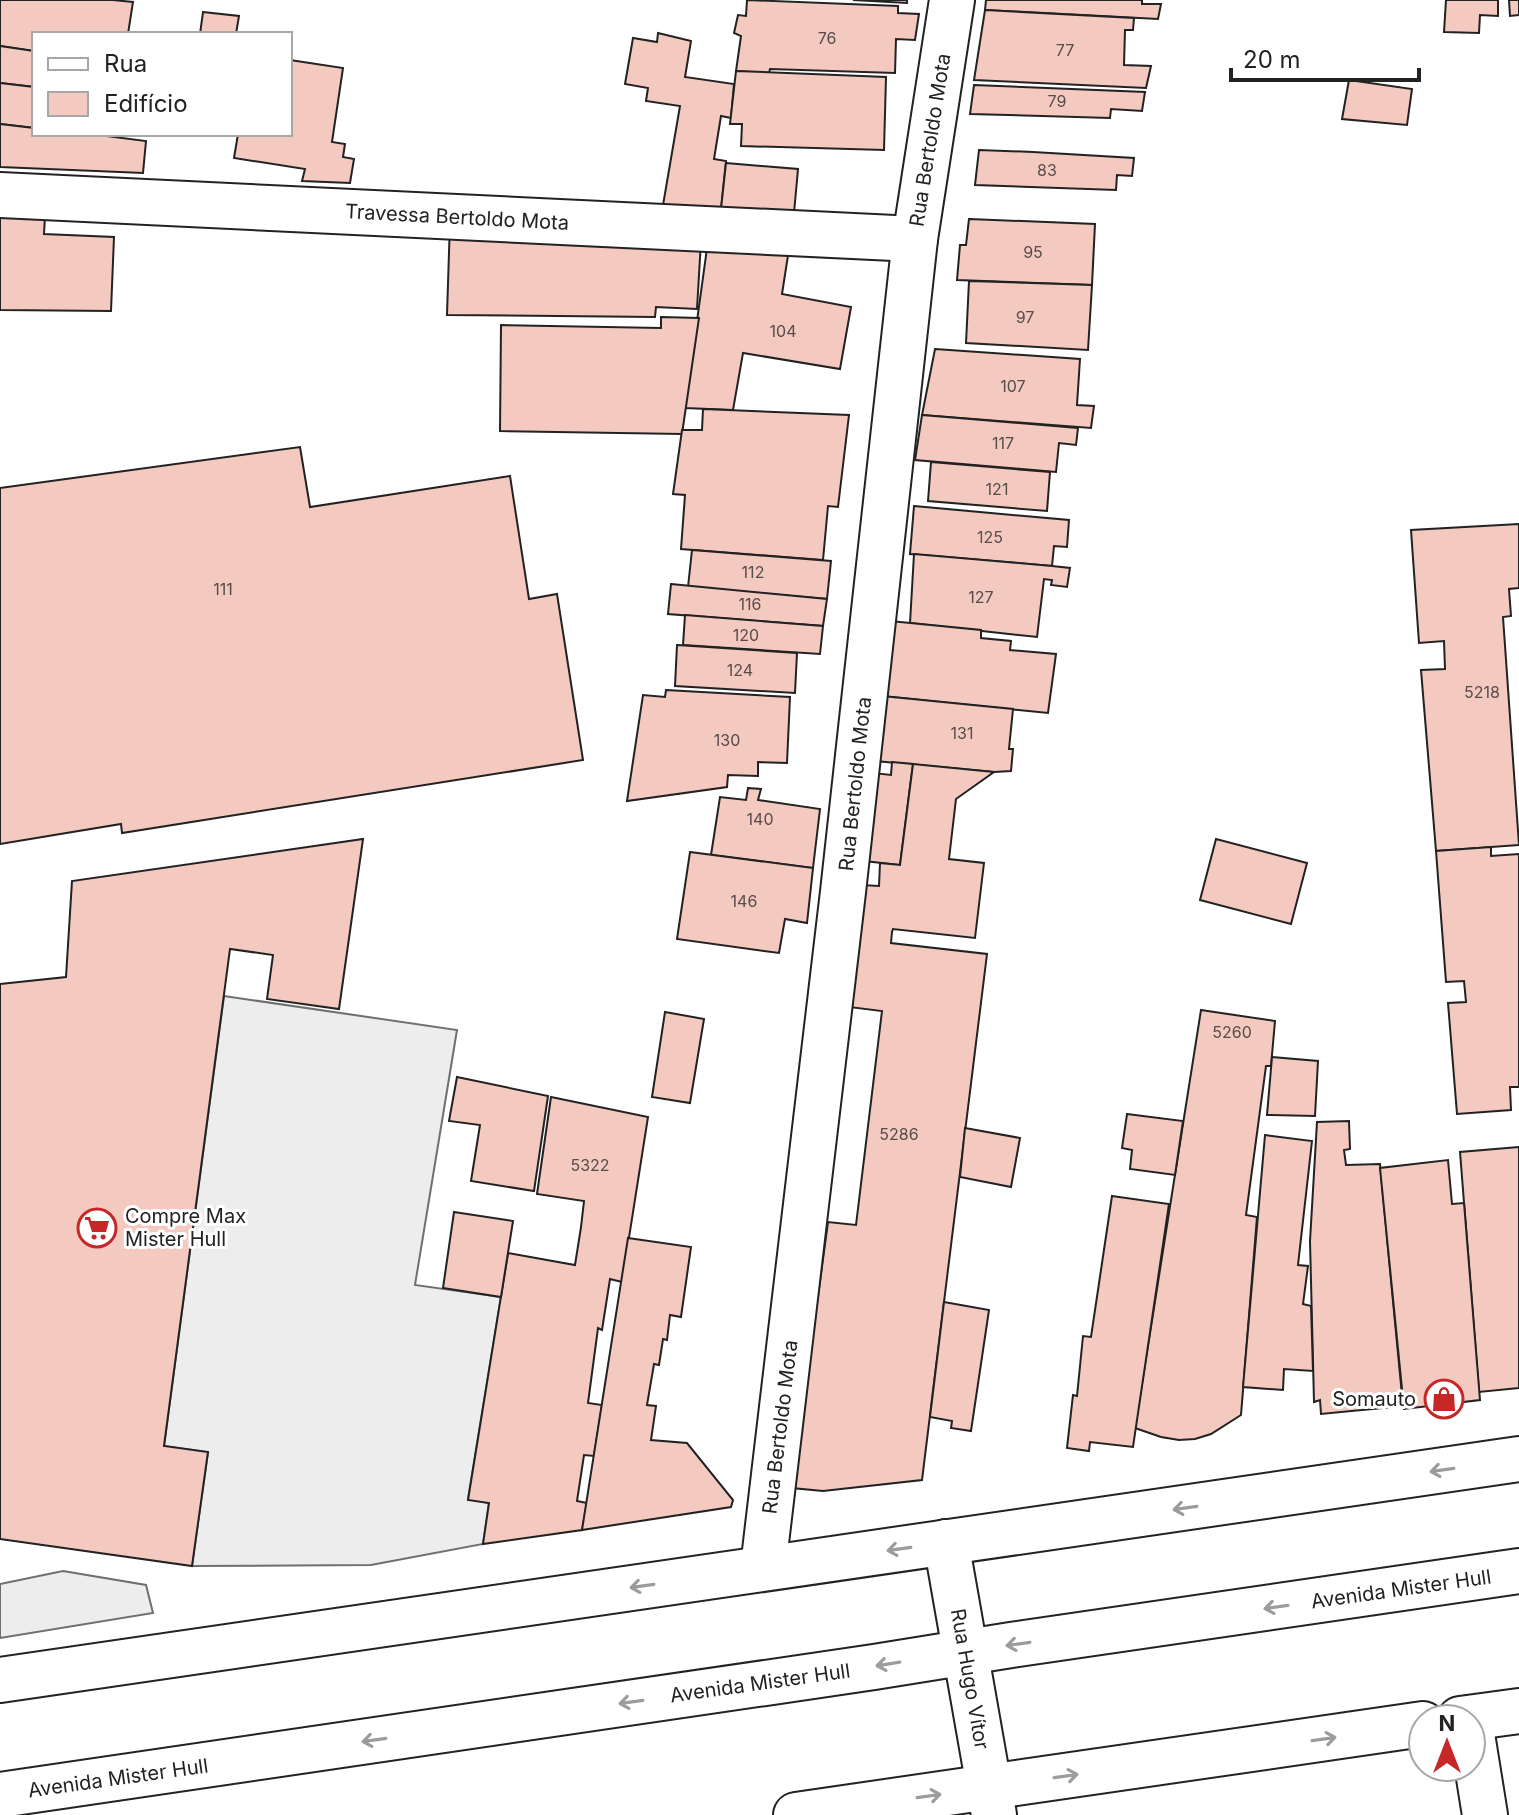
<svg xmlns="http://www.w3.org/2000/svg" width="1519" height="1815" font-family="Inter,sans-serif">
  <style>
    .parking { fill: #ededed; stroke: #6f6f6f; stroke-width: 2 }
    .building { fill: #f3c9c0; stroke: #222; stroke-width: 2 }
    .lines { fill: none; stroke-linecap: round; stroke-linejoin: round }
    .minor-casing { stroke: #222; stroke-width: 48 }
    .major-casing { stroke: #222; stroke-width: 48 }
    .highway-casing { stroke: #222; stroke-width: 48 }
    .minor { stroke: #fff; stroke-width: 44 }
    .major { stroke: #fff; stroke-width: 44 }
    .highway { stroke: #fff; stroke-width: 44 }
    .oneway { stroke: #9c9c9c }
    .labels { text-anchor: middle; stroke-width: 6; stroke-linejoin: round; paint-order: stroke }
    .number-label { font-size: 16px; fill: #564c4a }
    .street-label { font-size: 20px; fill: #222; stroke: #fff }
    .poi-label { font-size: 20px; fill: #222; stroke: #fff; text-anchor: start }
  </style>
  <rect width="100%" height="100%" fill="#fff"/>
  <g class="parking">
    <path d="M 224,996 L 457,1030 L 415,1285 L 501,1297 L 468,1499 L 489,1503 L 483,1544 L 371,1565 L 192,1566 L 208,1452 L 164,1446 Z"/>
    <path d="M 63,1571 L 146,1585 L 153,1613 L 0,1638 L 0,1584 Z"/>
  </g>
  <g class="building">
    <path d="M 0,0 L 113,0 L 133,2 L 128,34 L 34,34 L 34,51 L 0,46 Z"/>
    <path d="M 747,0 L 898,6 L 898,13 L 919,14 L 915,40 L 896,39 L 895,73 L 770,69 L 769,73 L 736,71 L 741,36 L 734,33 L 738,15 L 746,16 Z"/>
    <path d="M 853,0 L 907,0 L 907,3 Z"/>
    <path d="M 986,0 L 1142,0 L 1142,4 L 1161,4 L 1158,19 L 985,10 Z"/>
    <path d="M 1446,0 L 1498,0 L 1498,16 L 1480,15 L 1479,33 L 1444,32 Z"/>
    <path d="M 1509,0 L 1519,0 L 1519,15 L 1510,16 Z"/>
    <path d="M 985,10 L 1134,18 L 1133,30 L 1125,30 L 1124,65 L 1151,66 L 1146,88 L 974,80 Z"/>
    <path d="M 203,12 L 239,16 L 236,34 L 200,34 Z"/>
    <path d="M 658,33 L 691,41 L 685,77 L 734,84 L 731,118 L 721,116 L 714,159 L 726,161 L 721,209 L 663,205 L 680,106 L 646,101 L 648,88 L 625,84 L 633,38 L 657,42 Z"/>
    <path d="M 0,46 L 34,51 L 34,87 L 0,83 Z"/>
    <path d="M 290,60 L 343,68 L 332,142 L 345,144 L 343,157 L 354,159 L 350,183 L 302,181 L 305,169 L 234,158 L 238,134 L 290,134 Z"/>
    <path d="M 736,71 L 886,77 L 884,150 L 741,146 L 742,124 L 730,124 Z"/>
    <path d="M 1349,80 L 1412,89 L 1407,125 L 1342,119 Z"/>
    <path d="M 0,83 L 34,87 L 34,128 L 0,124 Z"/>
    <path d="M 974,85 L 1145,92 L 1142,111 L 1111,109 L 1110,118 L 970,114 Z"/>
    <path d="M 0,124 L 34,128 L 34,134 L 91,134 L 146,141 L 143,173 L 0,167 Z"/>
    <path d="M 979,150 L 1033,152 L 1134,158 L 1132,176 L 1117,175 L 1116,190 L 975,185 Z"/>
    <path d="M 726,163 L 798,169 L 794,213 L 721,209 Z"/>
    <path d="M 0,214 L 45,216 L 44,234 L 114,237 L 111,311 L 0,310 Z"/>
    <path d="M 969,219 L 1095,224 L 1092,285 L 957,280 L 960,245 L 966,245 Z"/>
    <path d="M 450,221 L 701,241 L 697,309 L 656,307 L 655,317 L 447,315 Z"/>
    <path d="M 708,241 L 789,249 L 782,294 L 851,307 L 840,369 L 743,353 L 733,410 L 685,408 Z"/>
    <path d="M 969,281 L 1092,285 L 1088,350 L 966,343 Z"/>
    <path d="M 661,317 L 699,318 L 682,434 L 500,431 L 501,325 L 661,328 Z"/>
    <path d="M 935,349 L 1080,359 L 1077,405 L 1094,406 L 1091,428 L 922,415 Z"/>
    <path d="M 703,409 L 849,415 L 838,507 L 828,506 L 823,560 L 681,549 L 685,495 L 673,494 L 682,430 L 702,430 Z"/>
    <path d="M 922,415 L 1078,428 L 1076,445 L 1059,443 L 1056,472 L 915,460 Z"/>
    <path d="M 300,447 L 310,507 L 510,476 L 529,599 L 557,594 L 583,760 L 122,833 L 121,824 L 0,844 L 0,488 Z"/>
    <path d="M 931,462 L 1050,472 L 1047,511 L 928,501 Z"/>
    <path d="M 914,506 L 1069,520 L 1067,547 L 1054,546 L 1052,566 L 910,554 Z"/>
    <path d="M 1519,524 L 1519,588 L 1509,589 L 1511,616 L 1503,617 L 1519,845 L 1436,851 L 1421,670 L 1445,669 L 1444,641 L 1419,643 L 1411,530 Z"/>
    <path d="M 692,550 L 831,561 L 827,599 L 688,587 Z"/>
    <path d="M 914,554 L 1052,566 L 1070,568 L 1067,587 L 1051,585 L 1052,580 L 1044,579 L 1037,637 L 910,623 Z"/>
    <path d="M 671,584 L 827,599 L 823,626 L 668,614 Z"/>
    <path d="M 685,615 L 823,626 L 820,654 L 683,645 Z"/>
    <path d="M 890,621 L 981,630 L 981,638 L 1011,641 L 1010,650 L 1056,654 L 1048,713 L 882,696 Z"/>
    <path d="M 677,645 L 797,653 L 795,693 L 675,686 Z"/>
    <path d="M 666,690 L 790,697 L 787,763 L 758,762 L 758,776 L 728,775 L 727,787 L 627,801 L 643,695 L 665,697 Z"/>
    <path d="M 882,696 L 1013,709 L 1009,749 L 1013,749 L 1011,771 L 994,772 L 875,761 Z"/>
    <path d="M 892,762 L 913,764 L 900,865 L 864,861 L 874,773 L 891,775 Z"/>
    <path d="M 913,764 L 994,772 L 956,799 L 949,859 L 984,863 L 975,938 L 893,929 L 892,932 L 891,943 L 987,954 L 922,1480 L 823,1491 L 792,1488 L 828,1222 L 856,1225 L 882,1011 L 849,1007 L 862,885 L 879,886 L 880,863 L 900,865 Z"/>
    <path d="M 748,788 L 761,789 L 758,800 L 820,809 L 813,868 L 711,855 L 720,797 L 746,800 Z"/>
    <path d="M 363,839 L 339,1009 L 267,999 L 273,955 L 230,949 L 164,1446 L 208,1452 L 192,1566 L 0,1539 L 0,984 L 66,977 L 72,881 Z"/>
    <path d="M 1216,839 L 1307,863 L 1291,924 L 1200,900 Z"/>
    <path d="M 1491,847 L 1491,856 L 1519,854 L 1519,1087 L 1510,1087 L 1511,1110 L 1457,1114 L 1448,1003 L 1466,1002 L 1464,981 L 1446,982 L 1436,851 Z"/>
    <path d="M 690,852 L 813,868 L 807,923 L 785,919 L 779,953 L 677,939 Z"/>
    <path d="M 1201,1010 L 1275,1021 L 1271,1066 L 1266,1066 L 1246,1215 L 1257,1217 L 1241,1415 L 1211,1434 L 1195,1439 L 1179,1440 L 1161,1437 L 1135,1428 Z"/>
    <path d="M 665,1012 L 704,1019 L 690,1103 L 652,1097 Z"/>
    <path d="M 1272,1057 L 1318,1061 L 1315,1116 L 1267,1115 Z"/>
    <path d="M 457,1077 L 548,1096 L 534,1191 L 471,1181 L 480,1125 L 449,1121 Z"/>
    <path d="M 551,1097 L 648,1117 L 622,1282 L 610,1279 L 602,1330 L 598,1328 L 588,1403 L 602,1405 L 594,1456 L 584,1455 L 577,1501 L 587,1503 L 582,1530 L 483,1544 L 489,1503 L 468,1500 L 508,1253 L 575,1265 L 581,1227 L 584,1201 L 537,1194 Z"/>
    <path d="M 1127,1114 L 1183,1121 L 1175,1175 L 1130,1169 L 1132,1150 L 1122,1148 Z"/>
    <path d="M 1349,1121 L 1350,1149 L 1344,1150 L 1346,1165 L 1380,1164 L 1403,1406 L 1321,1414 L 1320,1400 L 1314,1402 L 1310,1241 L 1317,1122 Z"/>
    <path d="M 965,1128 L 1020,1138 L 1011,1187 L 960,1177 Z"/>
    <path d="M 1265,1135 L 1312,1141 L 1298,1265 L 1308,1266 L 1303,1304 L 1311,1306 L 1313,1371 L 1284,1369 L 1283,1390 L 1243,1387 Z"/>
    <path d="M 1519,1147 L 1519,1388 L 1479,1392 L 1460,1152 Z"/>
    <path d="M 1448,1160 L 1452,1204 L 1464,1203 L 1480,1400 L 1404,1409 L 1380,1168 Z"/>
    <path d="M 1112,1196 L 1169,1204 L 1133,1447 L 1090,1442 L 1089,1451 L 1067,1448 L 1073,1395 L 1077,1396 L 1083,1336 L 1091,1337 Z"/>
    <path d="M 454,1212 L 513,1221 L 501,1297 L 443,1288 Z"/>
    <path d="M 628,1238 L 691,1247 L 681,1317 L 670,1315 L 667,1340 L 663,1339 L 659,1365 L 654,1364 L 647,1405 L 656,1406 L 651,1440 L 687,1443 L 733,1500 L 731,1507 L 582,1530 Z"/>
    <path d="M 944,1302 L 989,1310 L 971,1431 L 951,1428 L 952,1421 L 930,1417 Z"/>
  </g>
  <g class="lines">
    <defs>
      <g id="minor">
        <path d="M 0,195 L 915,239"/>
        <path d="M 946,1542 L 994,1815"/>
        <path d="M 763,1568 L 843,892 L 915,239 L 952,0"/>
        <path d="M 1471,1728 L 1485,1815"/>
      </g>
      <path id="major" d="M 0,1680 L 1519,1459"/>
      <g id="highway">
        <path d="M 1460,1719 L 1519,1711"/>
        <path d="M 0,1795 L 874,1667 L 1011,1645 L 1519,1571"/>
        <path d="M 796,1815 L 1423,1724"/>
      </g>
    </defs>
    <use href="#minor" class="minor-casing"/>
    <use href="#major" class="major-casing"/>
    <use href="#highway" class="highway-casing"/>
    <use href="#minor" class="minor"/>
    <use href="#major" class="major"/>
    <use href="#highway" class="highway"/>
  </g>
  <defs><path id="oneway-shaft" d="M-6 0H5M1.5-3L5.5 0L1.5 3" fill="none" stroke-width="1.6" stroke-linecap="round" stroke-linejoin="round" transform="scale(2)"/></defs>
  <g class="oneway">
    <use href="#oneway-shaft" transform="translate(1442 1470) rotate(172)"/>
    <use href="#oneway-shaft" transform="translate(1185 1508) rotate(172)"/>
    <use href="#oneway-shaft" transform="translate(899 1549) rotate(172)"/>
    <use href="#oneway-shaft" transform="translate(642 1586) rotate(172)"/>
    <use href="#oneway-shaft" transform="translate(1276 1607) rotate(172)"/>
    <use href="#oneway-shaft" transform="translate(1018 1644) rotate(172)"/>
    <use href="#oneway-shaft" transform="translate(888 1664) rotate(171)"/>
    <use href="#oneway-shaft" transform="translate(631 1702) rotate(172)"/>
    <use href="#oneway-shaft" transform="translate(1324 1739) rotate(-8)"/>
    <use href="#oneway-shaft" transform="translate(374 1740) rotate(172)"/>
    <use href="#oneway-shaft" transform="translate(1066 1776) rotate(-8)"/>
    <use href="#oneway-shaft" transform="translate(929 1796) rotate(-8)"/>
  </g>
  <defs>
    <symbol id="supermarket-ring" viewBox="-11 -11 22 22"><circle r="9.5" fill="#fff" stroke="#c62828" stroke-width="1.5"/><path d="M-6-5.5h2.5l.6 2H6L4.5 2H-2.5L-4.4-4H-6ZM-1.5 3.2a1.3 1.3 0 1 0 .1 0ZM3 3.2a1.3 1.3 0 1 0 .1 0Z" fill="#c62828"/></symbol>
    <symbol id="shop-ring" viewBox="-11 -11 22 22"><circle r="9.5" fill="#fff" stroke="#c62828" stroke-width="1.5"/><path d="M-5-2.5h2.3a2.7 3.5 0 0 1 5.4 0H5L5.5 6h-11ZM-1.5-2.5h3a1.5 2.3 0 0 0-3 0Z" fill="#c62828"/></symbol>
  </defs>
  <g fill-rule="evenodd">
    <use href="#supermarket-ring" x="75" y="1206" width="44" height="44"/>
    <use href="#shop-ring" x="1422" y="1377" width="44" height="44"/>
  </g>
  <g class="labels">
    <g class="number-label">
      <text x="827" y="44">76</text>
      <text x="1065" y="56">77</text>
      <text x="1057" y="107">79</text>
      <text x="1047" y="176">83</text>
      <text x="1033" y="258">95</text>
      <text x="1025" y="323">97</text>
      <text x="783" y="337">104</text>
      <text x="1013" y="392">107</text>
      <text x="1003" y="449">117</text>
      <text x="997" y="495">121</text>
      <text x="990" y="543">125</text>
      <text x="753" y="578">112</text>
      <text x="223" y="595">111</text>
      <text x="981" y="603">127</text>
      <text x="750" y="610">116</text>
      <text x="746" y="641">120</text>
      <text x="740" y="676">124</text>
      <text x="1482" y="698">5218</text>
      <text x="962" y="739">131</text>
      <text x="727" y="746">130</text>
      <text x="760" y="825">140</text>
      <text x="744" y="907">146</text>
      <text x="1232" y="1038">5260</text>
      <text x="899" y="1140">5286</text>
      <text x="590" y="1171">5322</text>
    </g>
    <g class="street-label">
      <text transform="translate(930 140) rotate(-81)" y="7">Rua Bertoldo Mota</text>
      <text transform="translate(457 217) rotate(3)" y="7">Travessa Bertoldo Mota</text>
      <text transform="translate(855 784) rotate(-84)" y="7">Rua Bertoldo Mota</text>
      <text transform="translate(780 1427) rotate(-83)" y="7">Rua Bertoldo Mota</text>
      <text transform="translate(1401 1589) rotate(-8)" y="7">Avenida Mister Hull</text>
      <text transform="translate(970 1679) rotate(80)" y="7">Rua Hugo Vítor</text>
      <text transform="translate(760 1683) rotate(-8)" y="7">Avenida Mister Hull</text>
      <text transform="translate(118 1778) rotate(-8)" y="7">Avenida Mister Hull</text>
    </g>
    <g class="poi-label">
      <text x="125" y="1223">Compre Max<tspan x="125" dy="23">Mister Hull</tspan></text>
      <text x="1416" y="1406" text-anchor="end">Somauto</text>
    </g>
  </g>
  <rect x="32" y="32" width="260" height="104" fill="#ffffff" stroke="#a7a7a7" stroke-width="2"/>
  <rect x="48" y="58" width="40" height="12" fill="#ffffff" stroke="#a7a7a7" stroke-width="2"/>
  <text x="104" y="72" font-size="24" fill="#222222">Rua</text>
  <rect x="48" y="92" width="40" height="24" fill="#f3c9c0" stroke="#a7a7a7" stroke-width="2"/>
  <text x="104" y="112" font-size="24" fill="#222222">Edifício</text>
  <g transform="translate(1447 1743)"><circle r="38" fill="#ffffff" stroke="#a7a7a7" stroke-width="2"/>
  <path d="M0-6L14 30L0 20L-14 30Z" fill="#c62828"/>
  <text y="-12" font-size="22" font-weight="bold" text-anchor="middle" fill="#222222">N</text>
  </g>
  <path d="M1231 68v12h188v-12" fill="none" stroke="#222222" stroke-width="4"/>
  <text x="1243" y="68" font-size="24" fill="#222222" stroke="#ffffff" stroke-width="6" paint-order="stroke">20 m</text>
</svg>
